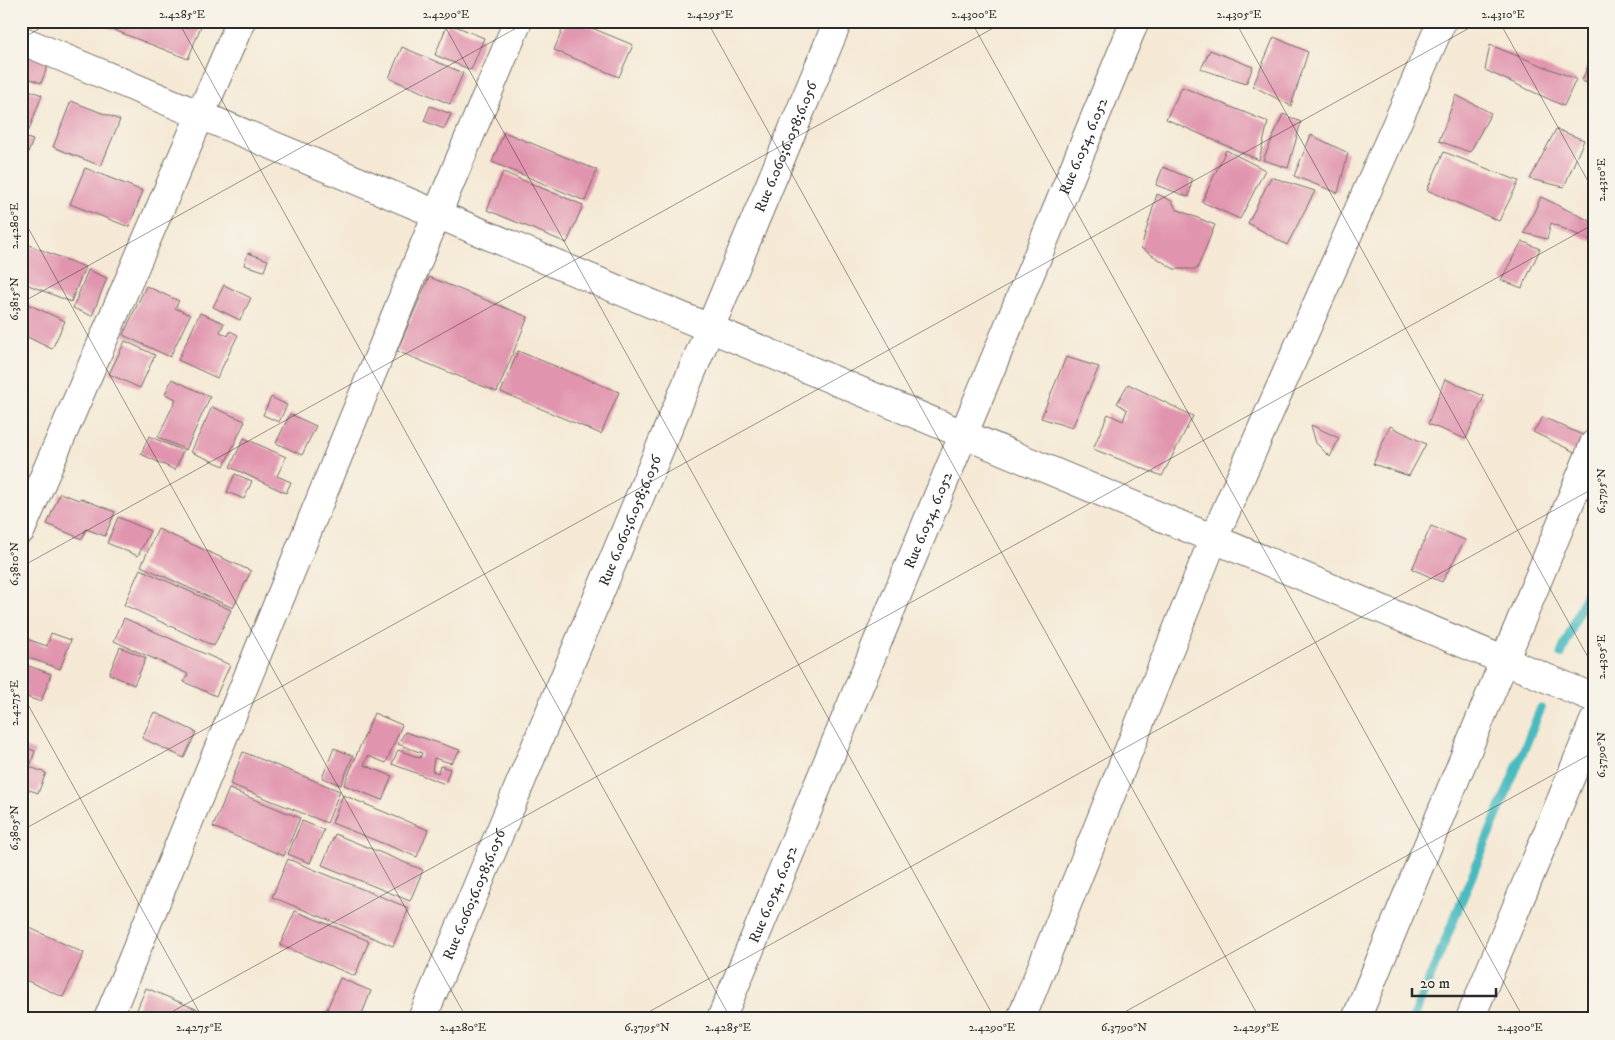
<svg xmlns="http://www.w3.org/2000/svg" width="1615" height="1040" font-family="'IM FELL DW Pica',serif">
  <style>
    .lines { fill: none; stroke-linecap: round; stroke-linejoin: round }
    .stream { stroke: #4abac0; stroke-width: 9 }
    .building { fill: #e194ae }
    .minor-casing { stroke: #726e66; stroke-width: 30 }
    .minor { stroke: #fff; stroke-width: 28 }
    .ticks { fill: none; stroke: #2b2b2b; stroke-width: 1; stroke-opacity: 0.45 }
    .labels { text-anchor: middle; stroke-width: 4.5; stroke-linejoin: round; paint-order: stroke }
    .street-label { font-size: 15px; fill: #2b2b2b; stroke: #f7f3e8 }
    .neatline { fill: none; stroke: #2b2b2b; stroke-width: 2 }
    .ticks-label { font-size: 12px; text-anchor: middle; fill: #2b2b2b }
  </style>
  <rect width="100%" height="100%" fill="#f7f3e8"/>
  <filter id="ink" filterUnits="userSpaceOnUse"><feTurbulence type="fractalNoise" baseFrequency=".02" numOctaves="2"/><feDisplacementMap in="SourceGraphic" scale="10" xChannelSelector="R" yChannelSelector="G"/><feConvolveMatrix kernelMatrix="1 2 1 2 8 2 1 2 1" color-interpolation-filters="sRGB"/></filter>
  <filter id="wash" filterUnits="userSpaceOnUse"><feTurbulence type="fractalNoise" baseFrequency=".0096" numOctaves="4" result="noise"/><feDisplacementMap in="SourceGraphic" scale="20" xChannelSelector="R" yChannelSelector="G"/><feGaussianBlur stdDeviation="1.12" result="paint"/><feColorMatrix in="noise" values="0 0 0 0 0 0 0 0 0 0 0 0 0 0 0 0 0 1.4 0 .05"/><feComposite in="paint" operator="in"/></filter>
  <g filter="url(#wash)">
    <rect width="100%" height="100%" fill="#f5e9d5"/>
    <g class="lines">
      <g class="stream">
        <path d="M 1561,654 L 1594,576"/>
        <path d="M 1413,1019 L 1541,708"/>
      </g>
    </g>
    <g id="blocks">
      <g class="building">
        <path d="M 106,21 L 203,21 L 188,59 L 104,26 Z"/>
        <path d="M 566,21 L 575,21 L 633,45 L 619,77 L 554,50 Z"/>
        <path d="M 448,23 L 484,38 L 471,70 L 435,55 Z"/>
        <path d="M 1274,37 L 1308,52 L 1291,106 L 1253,86 Z"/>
        <path d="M 1490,45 L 1576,79 L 1564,106 L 1485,70 Z"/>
        <path d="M 402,47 L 463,73 L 450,104 L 389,78 Z"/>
        <path d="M 1594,49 L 1594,86 L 1582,81 Z"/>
        <path d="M 1210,50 L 1253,67 L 1246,84 L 1201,69 Z"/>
        <path d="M 21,52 L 49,63 L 41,83 L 21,75 Z"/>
        <path d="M 21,87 L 42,95 L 29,130 L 21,127 Z"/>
        <path d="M 1182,87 L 1268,122 L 1259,160 L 1166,119 Z"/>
        <path d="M 1456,95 L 1491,113 L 1470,152 L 1439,141 Z"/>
        <path d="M 71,101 L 120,120 L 101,166 L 53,147 Z"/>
        <path d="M 430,106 L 451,114 L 444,129 L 424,121 Z"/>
        <path d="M 1283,114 L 1301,122 L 1288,168 L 1263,160 Z"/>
        <path d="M 1556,129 L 1584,140 L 1564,187 L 1530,179 Z"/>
        <path d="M 504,132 L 597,170 L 585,201 L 492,162 Z"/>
        <path d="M 1311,135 L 1348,153 L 1338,193 L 1294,176 Z"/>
        <path d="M 21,136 L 33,140 L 21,171 Z"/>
        <path d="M 1226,150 L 1265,170 L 1240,219 L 1202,202 Z"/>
        <path d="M 1444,152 L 1519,181 L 1499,221 L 1427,190 Z"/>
        <path d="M 1163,167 L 1192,179 L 1189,197 L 1156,185 Z"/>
        <path d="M 85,168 L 143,191 L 129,227 L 70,204 Z"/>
        <path d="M 503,172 L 583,205 L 567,243 L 487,210 Z"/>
        <path d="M 1271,177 L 1315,191 L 1287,245 L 1248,223 Z"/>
        <path d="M 1157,194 L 1172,201 L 1176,209 L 1215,225 L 1197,269 L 1174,269 L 1141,248 Z"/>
        <path d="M 1541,197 L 1594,223 L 1594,242 L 1551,223 L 1547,239 L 1524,233 Z"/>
        <path d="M 1522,241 L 1540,249 L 1522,288 L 1501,280 Z"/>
        <path d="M 21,242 L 85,267 L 71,302 L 21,282 Z"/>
        <path d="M 248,253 L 268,260 L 264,271 L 244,265 Z"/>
        <path d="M 88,270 L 107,278 L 92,316 L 73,308 Z"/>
        <path d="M 429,277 L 528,317 L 497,392 L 397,351 Z"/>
        <path d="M 224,285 L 251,298 L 240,320 L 213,307 Z"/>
        <path d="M 146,286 L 179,301 L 175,308 L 190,315 L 170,357 L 123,335 Z"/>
        <path d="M 21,301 L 65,321 L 52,349 L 21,334 Z"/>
        <path d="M 200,313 L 224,323 L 220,332 L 228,336 L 230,331 L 238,335 L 217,378 L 178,360 Z"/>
        <path d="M 125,341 L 155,355 L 140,388 L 109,374 Z"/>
        <path d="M 518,351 L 619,392 L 601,434 L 501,392 Z"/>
        <path d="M 1066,357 L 1099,367 L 1072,428 L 1041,418 Z"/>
        <path d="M 172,379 L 210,397 L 186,450 L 158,437 L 176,399 L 165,394 Z"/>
        <path d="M 1445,379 L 1484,396 L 1466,439 L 1428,424 Z"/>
        <path d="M 1128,384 L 1193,416 L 1162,476 L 1093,449 L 1108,414 L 1123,421 L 1127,410 L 1117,403 Z"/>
        <path d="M 271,397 L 287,405 L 279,422 L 263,415 Z"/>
        <path d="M 212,407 L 245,421 L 224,466 L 191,452 Z"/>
        <path d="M 290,414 L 316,426 L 302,455 L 276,443 Z"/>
        <path d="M 1543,417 L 1591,439 L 1581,455 L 1533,432 Z"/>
        <path d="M 1311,425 L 1339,438 L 1330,457 L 1316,443 Z"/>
        <path d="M 1390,426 L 1426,444 L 1409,476 L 1373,464 Z"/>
        <path d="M 149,436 L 183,451 L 175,470 L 141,454 Z"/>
        <path d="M 244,438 L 286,457 L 277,476 L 291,482 L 286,493 L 230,467 Z"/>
        <path d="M 235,474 L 252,481 L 244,499 L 227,492 Z"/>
        <path d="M 60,493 L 79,500 L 80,498 L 115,512 L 105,536 L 86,529 L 82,539 L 47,524 Z"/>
        <path d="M 118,517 L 150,531 L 138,556 L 107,543 Z"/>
        <path d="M 1431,526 L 1465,540 L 1442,582 L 1412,569 Z"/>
        <path d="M 158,529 L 251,571 L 233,608 L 141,566 Z"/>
        <path d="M 140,569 L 231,610 L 214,646 L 124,605 Z"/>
        <path d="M 124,618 L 230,665 L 216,696 L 184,682 L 188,674 L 114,641 Z"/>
        <path d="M 51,633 L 71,640 L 60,669 L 21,655 L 21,637 L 47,646 Z"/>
        <path d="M 120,647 L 146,658 L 134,685 L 109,674 Z"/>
        <path d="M 21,663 L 51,674 L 41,702 L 21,695 Z"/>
        <path d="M 154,712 L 196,732 L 184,758 L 142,738 Z"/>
        <path d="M 374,713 L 402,725 L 386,763 L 368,756 L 364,765 L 392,776 L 382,800 L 344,785 Z"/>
        <path d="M 405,732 L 460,750 L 451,763 L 434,758 L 432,771 L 438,773 L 440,766 L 450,769 L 445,784 L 392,764 L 398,750 L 420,758 L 422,753 L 398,744 Z"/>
        <path d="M 21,746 L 35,751 L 30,767 L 46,773 L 38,793 L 21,787 Z"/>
        <path d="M 334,748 L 353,756 L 341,785 L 322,778 Z"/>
        <path d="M 243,752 L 340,791 L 327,823 L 230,784 Z"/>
        <path d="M 229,789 L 300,818 L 284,856 L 213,827 Z"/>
        <path d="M 343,795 L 428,830 L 417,857 L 332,823 Z"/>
        <path d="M 302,821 L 324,830 L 310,863 L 288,854 Z"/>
        <path d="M 335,834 L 423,870 L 410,901 L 322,865 Z"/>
        <path d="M 288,859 L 409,908 L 393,946 L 272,897 Z"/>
        <path d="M 295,911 L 369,941 L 355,976 L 280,945 Z"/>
        <path d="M 21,924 L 84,953 L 63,997 L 21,978 Z"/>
        <path d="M 340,978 L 371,991 L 360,1019 L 323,1019 Z"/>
        <path d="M 146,988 L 220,1019 L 133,1019 Z"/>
      </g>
    </g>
  </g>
  <g filter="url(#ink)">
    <use href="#blocks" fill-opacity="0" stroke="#726e66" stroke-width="1"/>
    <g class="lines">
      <defs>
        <g id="minor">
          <path d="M 21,40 L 1594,698"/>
          <path d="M 21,530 L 241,21"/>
          <path d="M 108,1019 L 437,214 L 518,21"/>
          <path id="s1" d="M 422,1019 L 838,21"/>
          <path id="s2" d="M 721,1019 L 1135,21"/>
          <path d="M 1021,1019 L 1213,540 L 1442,21"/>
          <path d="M 1356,1019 L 1594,444"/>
          <path d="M 1470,1019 L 1594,721"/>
        </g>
      </defs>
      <use href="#minor" class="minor-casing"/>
      <use href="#minor" class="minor"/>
    </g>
  </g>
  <path class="ticks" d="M 178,21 L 731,1019M 442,21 L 995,1019M 707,21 L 1260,1019M 971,21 L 1524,1019M 1235,21 L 1594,668M 1499,21 L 1594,192M 21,39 L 53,21M 21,215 L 467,1019M 21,303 L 529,21M 21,567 L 1006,21M 21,692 L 203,1019M 21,831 L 1482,21M 159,1019 L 1594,224M 636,1019 L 1594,488M 1112,1019 L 1594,752M 1589,1019 L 1594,1016"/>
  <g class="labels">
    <g class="street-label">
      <text dy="5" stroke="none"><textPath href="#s1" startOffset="945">Rue 6.060;6.058;6.056</textPath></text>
      <text dy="5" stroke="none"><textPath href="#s2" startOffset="945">Rue 6.054, 6.052</textPath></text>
      <text dy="5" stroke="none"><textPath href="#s1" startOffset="540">Rue 6.060;6.058;6.056</textPath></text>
      <text dy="5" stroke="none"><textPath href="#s2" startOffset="540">Rue 6.054, 6.052</textPath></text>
      <text dy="5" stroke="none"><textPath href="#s1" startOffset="135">Rue 6.060;6.058;6.056</textPath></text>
      <text dy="5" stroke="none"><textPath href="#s2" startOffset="135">Rue 6.054, 6.052</textPath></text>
    </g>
  </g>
  <rect width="1615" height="1040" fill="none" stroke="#f7f3e8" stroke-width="55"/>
  <path d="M1412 988v8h84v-8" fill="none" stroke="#2b2b2b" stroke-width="2.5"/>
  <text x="1420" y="988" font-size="15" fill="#2b2b2b" stroke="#f7f3e8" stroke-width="4" paint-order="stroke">20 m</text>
  <rect x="28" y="28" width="1560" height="984" class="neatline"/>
  <g class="ticks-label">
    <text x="182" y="18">2.4285°E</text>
    <text x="446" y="18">2.4290°E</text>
    <text x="710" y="18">2.4295°E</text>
    <text x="974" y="18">2.4300°E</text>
    <text x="1239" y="18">2.4305°E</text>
    <text x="1503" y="18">2.4310°E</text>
    <text transform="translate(1601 180) rotate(-90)" y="4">2.4310°E</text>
    <text transform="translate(14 226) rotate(-90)" y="4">2.4280°E</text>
    <text transform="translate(14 299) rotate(-90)" y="4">6.3815°N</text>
    <text transform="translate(1601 491) rotate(-90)" y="4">6.3795°N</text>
    <text transform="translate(14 564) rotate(-90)" y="4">6.3810°N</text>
    <text transform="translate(1601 657) rotate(-90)" y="4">2.4305°E</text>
    <text transform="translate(14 703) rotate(-90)" y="4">2.4275°E</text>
    <text transform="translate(1601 755) rotate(-90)" y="4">6.3790°N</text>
    <text transform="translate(14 828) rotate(-90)" y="4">6.3805°N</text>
    <text x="199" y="1031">2.4275°E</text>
    <text x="463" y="1031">2.4280°E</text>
    <text x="647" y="1031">6.3795°N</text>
    <text x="728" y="1031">2.4285°E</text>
    <text x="992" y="1031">2.4290°E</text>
    <text x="1124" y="1031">6.3790°N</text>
    <text x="1256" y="1031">2.4295°E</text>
    <text x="1520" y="1031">2.4300°E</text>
  </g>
</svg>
